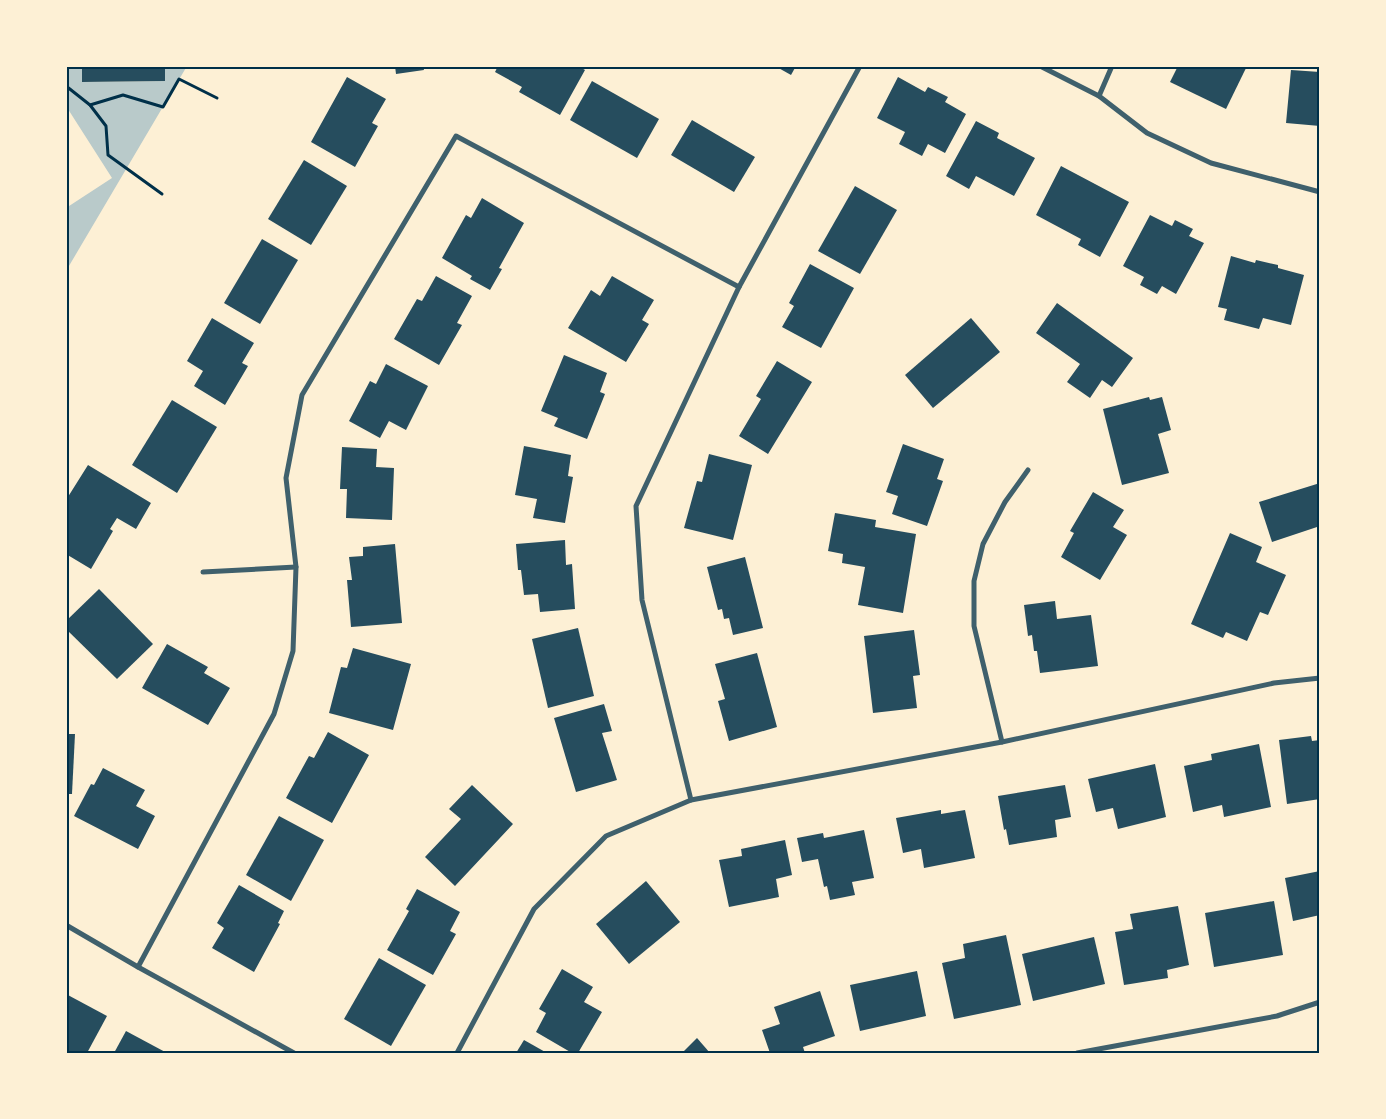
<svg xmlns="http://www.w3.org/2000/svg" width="1386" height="1119" font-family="'Asap Condensed',sans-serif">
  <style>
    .green { fill: #b9caca }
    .building { fill: #264d5e }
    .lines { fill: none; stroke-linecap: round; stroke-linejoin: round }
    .path { stroke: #003049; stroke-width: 3 }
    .minor { stroke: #3f606c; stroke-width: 5 }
    .neatline { fill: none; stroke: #003049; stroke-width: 2 }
  </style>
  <rect width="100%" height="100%" fill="#fdf0d5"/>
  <path class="green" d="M 66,66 L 82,66 L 82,82 L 165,81 L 165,66 L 187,66 L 66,271 L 66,208 L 112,178 L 66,106 Z"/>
  <g class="building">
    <path d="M 82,66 L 165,66 L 165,81 L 82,82 Z"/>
    <path d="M 395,66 L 423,66 L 424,70 L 396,74 Z"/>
    <path d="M 498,66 L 578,66 L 585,70 L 560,115 L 519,92 L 522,87 L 495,72 Z"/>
    <path d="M 775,66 L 796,66 L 791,75 Z"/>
    <path d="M 1178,66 L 1247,66 L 1226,109 L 1170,82 Z"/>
    <path d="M 1291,70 L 1320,72 L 1320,126 L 1286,123 Z"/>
    <path d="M 347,77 L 386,99 L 372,123 L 378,126 L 355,167 L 311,142 Z"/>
    <path d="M 898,77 L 925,92 L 928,87 L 948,97 L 945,102 L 966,114 L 945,153 L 928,144 L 922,156 L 899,144 L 905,132 L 877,118 Z"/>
    <path d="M 592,81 L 659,119 L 637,158 L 570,120 Z"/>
    <path d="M 692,120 L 755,157 L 734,192 L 671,155 Z"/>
    <path d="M 976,121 L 999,133 L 997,138 L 1035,158 L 1014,196 L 976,176 L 969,189 L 946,176 Z"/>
    <path d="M 304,160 L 347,186 L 311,245 L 268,219 Z"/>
    <path d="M 1061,166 L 1129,202 L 1100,257 L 1078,245 L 1081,239 L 1036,215 Z"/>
    <path d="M 855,186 L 897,210 L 860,274 L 818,251 Z"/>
    <path d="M 482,198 L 524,223 L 499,268 L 502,269 L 490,290 L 470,279 L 472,276 L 442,258 L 466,215 L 471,218 Z"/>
    <path d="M 1150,215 L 1172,226 L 1175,220 L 1193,229 L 1189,236 L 1204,243 L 1176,294 L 1162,286 L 1157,294 L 1140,285 L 1144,277 L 1123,266 Z"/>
    <path d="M 262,239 L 298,260 L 260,324 L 224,303 Z"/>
    <path d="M 1231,256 L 1255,263 L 1256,260 L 1278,265 L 1278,268 L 1304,275 L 1291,325 L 1263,318 L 1259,329 L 1224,320 L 1227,309 L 1218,307 Z"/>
    <path d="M 810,264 L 854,288 L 821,348 L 782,327 L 794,306 L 789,303 Z"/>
    <path d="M 436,276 L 472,296 L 457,323 L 462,325 L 439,365 L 394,339 L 417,299 L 422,301 Z"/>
    <path d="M 612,276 L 654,300 L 642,320 L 649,324 L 626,362 L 568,328 L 591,290 L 600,296 Z"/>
    <path d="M 1057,303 L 1133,358 L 1112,387 L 1102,380 L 1090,398 L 1067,382 L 1080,364 L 1036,333 Z"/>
    <path d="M 212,318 L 254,343 L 242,363 L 248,366 L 225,405 L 194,386 L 203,371 L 187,361 Z"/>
    <path d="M 971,318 L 1000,352 L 933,408 L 905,375 Z"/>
    <path d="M 564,355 L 607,373 L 600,392 L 605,394 L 587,439 L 554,426 L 558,418 L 541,411 Z"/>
    <path d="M 777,361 L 812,382 L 768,454 L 739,436 L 761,399 L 756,396 Z"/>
    <path d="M 386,364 L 428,386 L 406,430 L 389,421 L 380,438 L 349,421 L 370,381 L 376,384 Z"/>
    <path d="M 1149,397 L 1150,400 L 1162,397 L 1171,430 L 1158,434 L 1169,473 L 1122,485 L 1103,409 Z"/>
    <path d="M 172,400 L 217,427 L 177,493 L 132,465 Z"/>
    <path d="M 903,444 L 944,459 L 937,479 L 943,481 L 927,526 L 892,514 L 898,496 L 886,492 Z"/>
    <path d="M 524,446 L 571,455 L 568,476 L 573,477 L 565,523 L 533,518 L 537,499 L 515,495 Z"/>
    <path d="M 342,447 L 377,449 L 376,467 L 394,468 L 392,520 L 346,518 L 347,489 L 340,489 Z"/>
    <path d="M 709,454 L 752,465 L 733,540 L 684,528 L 697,481 L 702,482 Z"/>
    <path d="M 88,465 L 151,503 L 136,529 L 117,518 L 110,529 L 113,531 L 91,569 L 66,554 L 68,525 L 66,524 L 66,500 Z"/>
    <path d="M 1320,483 L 1320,526 L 1272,542 L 1259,502 Z"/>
    <path d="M 1093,492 L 1124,510 L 1113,527 L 1127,535 L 1100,580 L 1061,557 L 1074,533 L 1070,531 Z"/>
    <path d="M 835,513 L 876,520 L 875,527 L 916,534 L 903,613 L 858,605 L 865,567 L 842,563 L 843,554 L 828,551 Z"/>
    <path d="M 1230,533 L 1262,547 L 1256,562 L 1286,575 L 1268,615 L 1260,612 L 1247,641 L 1226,632 L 1223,638 L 1191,624 Z"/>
    <path d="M 565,540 L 566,565 L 572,564 L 575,609 L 540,612 L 538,594 L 524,595 L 521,570 L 518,570 L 516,544 Z"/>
    <path d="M 395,544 L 402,623 L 351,627 L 347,580 L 352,580 L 349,557 L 363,556 L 363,547 Z"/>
    <path d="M 745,557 L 763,628 L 733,635 L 729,618 L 724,619 L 722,609 L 718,610 L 707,567 Z"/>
    <path d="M 99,589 L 153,644 L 117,679 L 66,629 L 66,621 Z"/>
    <path d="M 1055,601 L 1057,619 L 1091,615 L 1098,666 L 1040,673 L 1037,651 L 1034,651 L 1032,635 L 1028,636 L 1024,605 Z"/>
    <path d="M 578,628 L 594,696 L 548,708 L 532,639 Z"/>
    <path d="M 914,630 L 920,675 L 913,676 L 917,708 L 873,713 L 864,636 Z"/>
    <path d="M 167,644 L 208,667 L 204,673 L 230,688 L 208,725 L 142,688 Z"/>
    <path d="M 353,648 L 411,664 L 393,730 L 329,713 L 341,667 L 347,668 Z"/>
    <path d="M 757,653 L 777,727 L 729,741 L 718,701 L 725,699 L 715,664 Z"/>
    <path d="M 604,704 L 612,731 L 602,733 L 617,780 L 576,792 L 554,718 Z"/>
    <path d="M 328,732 L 369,755 L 332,823 L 286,798 L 309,756 L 314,758 Z"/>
    <path d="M 66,734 L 75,734 L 72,794 L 66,794 Z"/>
    <path d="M 1311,736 L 1312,741 L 1320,740 L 1320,799 L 1287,804 L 1279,740 Z"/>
    <path d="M 1259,744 L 1271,807 L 1224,817 L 1222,805 L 1193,812 L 1184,766 L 1212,760 L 1211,754 Z"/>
    <path d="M 1155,764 L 1166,817 L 1118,829 L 1113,808 L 1096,812 L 1088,779 Z"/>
    <path d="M 103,768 L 145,790 L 136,806 L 155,816 L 138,849 L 74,816 L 91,784 L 94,785 Z"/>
    <path d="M 472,785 L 513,824 L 455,886 L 425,857 L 461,819 L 449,809 Z"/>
    <path d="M 1065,785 L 1071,817 L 1055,820 L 1057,837 L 1009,845 L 1006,829 L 1004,830 L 998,796 Z"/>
    <path d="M 941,810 L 941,814 L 965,810 L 975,858 L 924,868 L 921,849 L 903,853 L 896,818 Z"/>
    <path d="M 279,816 L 324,840 L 291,901 L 246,875 Z"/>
    <path d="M 864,830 L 874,878 L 852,882 L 855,895 L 830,900 L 827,886 L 824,887 L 818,859 L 802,862 L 797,838 L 823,833 L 824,838 Z"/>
    <path d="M 785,840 L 792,875 L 776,879 L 779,897 L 729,907 L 719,860 L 742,856 L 741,849 Z"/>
    <path d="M 1320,871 L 1320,915 L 1293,921 L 1285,878 Z"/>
    <path d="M 646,881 L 680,922 L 629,964 L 596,924 Z"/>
    <path d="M 239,885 L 284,911 L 278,923 L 280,924 L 254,972 L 212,948 L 224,928 L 217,923 Z"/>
    <path d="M 417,889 L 460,912 L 450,931 L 456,934 L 433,975 L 387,950 L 409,911 L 406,909 Z"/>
    <path d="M 1274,901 L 1283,955 L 1214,967 L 1205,913 Z"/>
    <path d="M 1178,906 L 1189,965 L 1167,970 L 1168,978 L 1124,985 L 1115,932 L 1133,929 L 1130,914 Z"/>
    <path d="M 1006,935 L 1021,1005 L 954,1019 L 942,963 L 965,958 L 963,944 Z"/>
    <path d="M 1094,937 L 1105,984 L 1033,1001 L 1022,954 Z"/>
    <path d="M 379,958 L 426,985 L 391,1046 L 344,1019 Z"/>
    <path d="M 562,969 L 593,987 L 584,1002 L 602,1012 L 578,1053 L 572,1053 L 536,1032 L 546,1013 L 539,1009 Z"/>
    <path d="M 917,971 L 926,1016 L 860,1031 L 850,985 Z"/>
    <path d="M 820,991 L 835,1036 L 803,1047 L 805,1053 L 770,1053 L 762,1030 L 780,1024 L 774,1007 Z"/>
    <path d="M 66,994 L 107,1016 L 87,1053 L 66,1053 Z"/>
    <path d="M 126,1031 L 167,1053 L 114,1053 Z"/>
    <path d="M 697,1038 L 710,1053 L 682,1053 Z"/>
    <path d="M 524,1040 L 547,1053 L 516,1053 Z"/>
  </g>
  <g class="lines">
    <g class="path">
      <path d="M 66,86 L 90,105 L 106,126 L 108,155 L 162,194"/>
      <path d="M 90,105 L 123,95 L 163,107 L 179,79 L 217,98"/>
    </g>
    <g class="minor">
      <path d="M 1040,66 L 1099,96 L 1147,133 L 1211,163 L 1320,192"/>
      <path d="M 1099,96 L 1112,66"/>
      <path d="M 203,572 L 296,567"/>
      <path d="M 1002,742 L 974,626 L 974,581 L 983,544 L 1005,502 L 1028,470"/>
      <path d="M 691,800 L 1002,742 L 1274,683 L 1320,678"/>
      <path d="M 66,925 L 138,967 L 294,1053"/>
      <path d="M 138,967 L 274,714 L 293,651 L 296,567 L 286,478 L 302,395 L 456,136 L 739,287"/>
      <path d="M 457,1053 L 534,909 L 606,836 L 691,800 L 642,600 L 636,506 L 739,287 L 860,66"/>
      <path d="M 1077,1053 L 1277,1016 L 1320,1002"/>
    </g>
  </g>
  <rect width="1386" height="1119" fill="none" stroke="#fdf0d5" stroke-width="135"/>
  <rect x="68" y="68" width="1250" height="984" class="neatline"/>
</svg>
